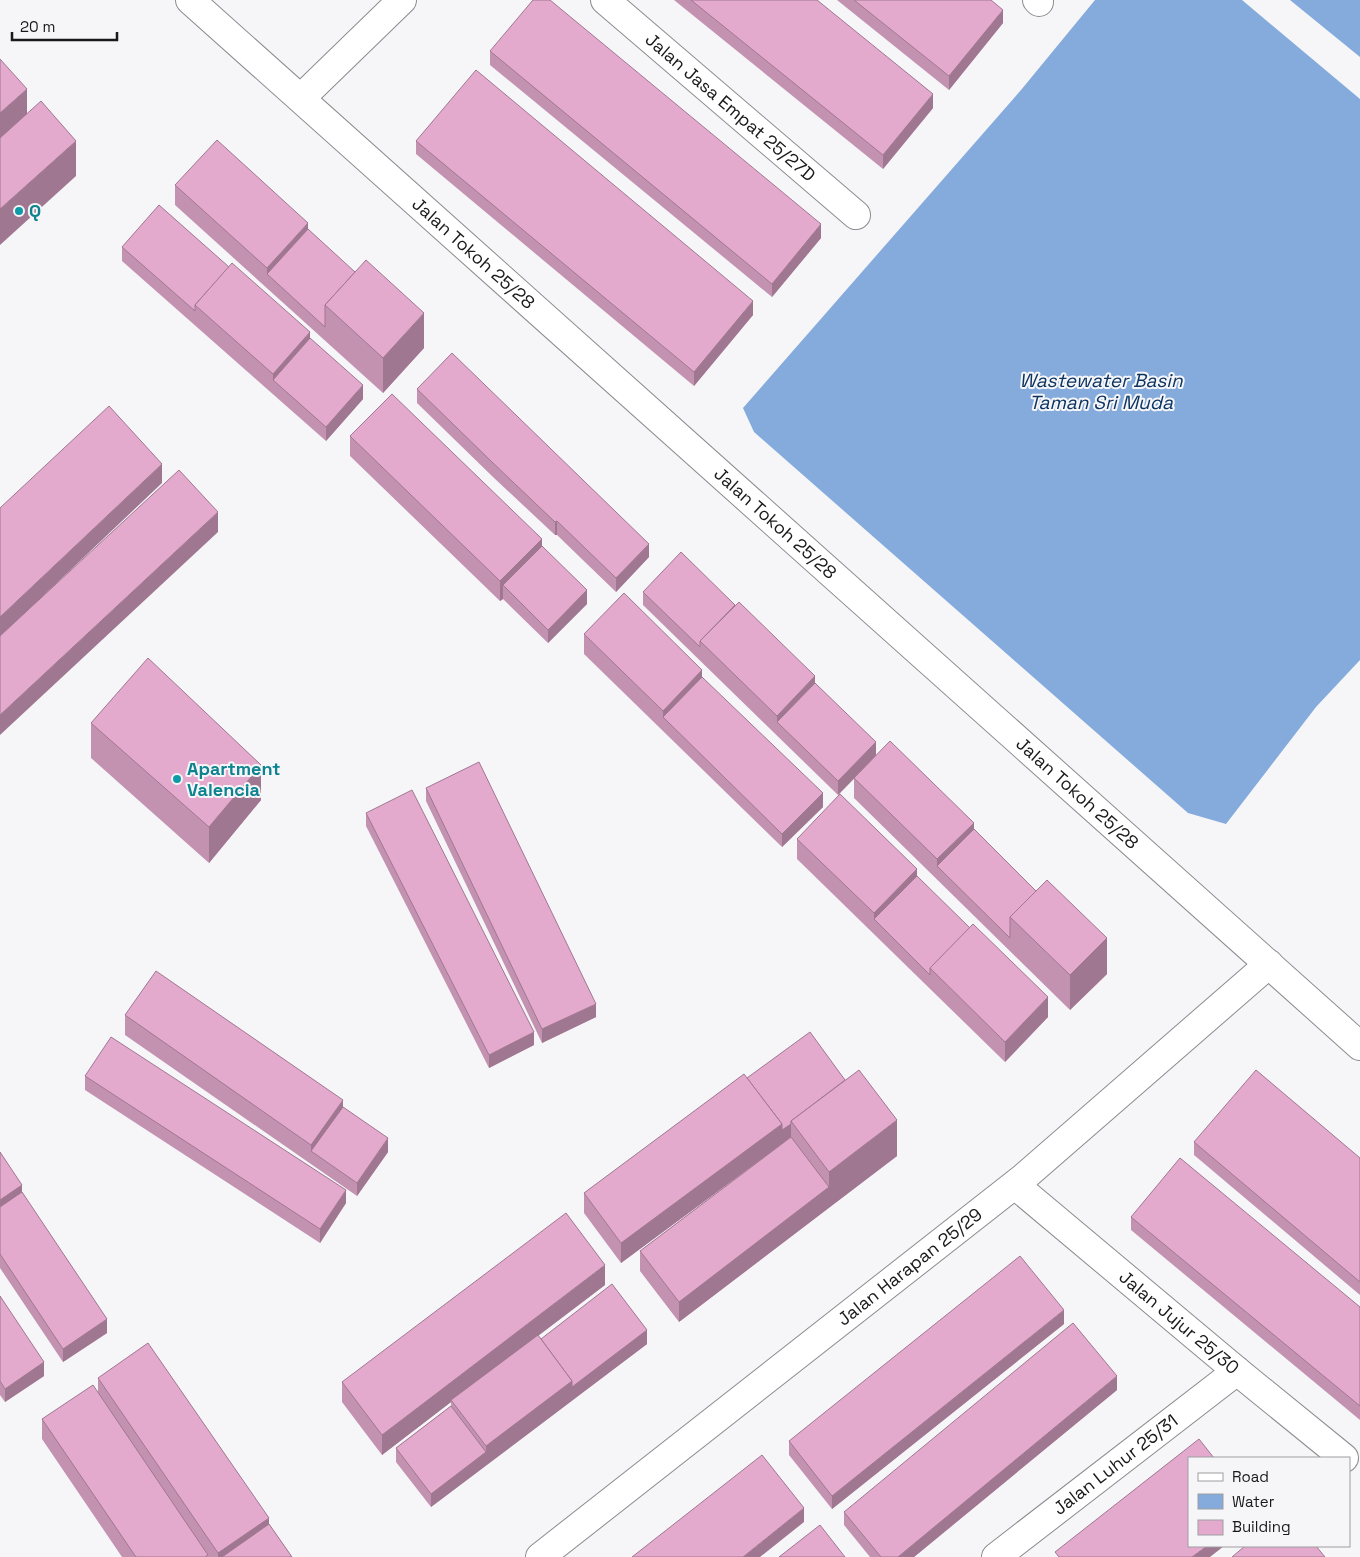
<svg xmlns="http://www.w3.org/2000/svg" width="1360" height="1557" font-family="'Space Grotesk',sans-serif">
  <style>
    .water { fill: #84abdc }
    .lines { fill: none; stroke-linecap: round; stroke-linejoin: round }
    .minor-casing { stroke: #8c8c8f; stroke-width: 30 }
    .minor { stroke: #fff; stroke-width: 28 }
    .wall { fill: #c492b1 }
    .shaded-wall { fill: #a07790 }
    .building { fill: #e4aace; stroke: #a07790 }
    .culture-dot { fill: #0f9aa8; stroke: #f6f6f9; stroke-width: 2 }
    .labels { text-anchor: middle; stroke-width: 4; stroke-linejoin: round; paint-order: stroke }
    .street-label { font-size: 18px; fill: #19191a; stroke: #f6f6f9 }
    .culture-label { font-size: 18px; font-weight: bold; fill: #0d838f; stroke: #f6f6f9; text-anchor: start }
    .water-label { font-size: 19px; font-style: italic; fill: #0c3461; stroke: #f6f6f9 }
  </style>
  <rect width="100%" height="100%" fill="#f6f6f9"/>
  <g class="water">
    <path d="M 1095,0 L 1242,0 L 1360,99 L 1360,660 L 1316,707 L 1226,824 L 1188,813 L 754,432 L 743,408 L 1021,90 Z"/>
    <path d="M 1290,0 L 1360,0 L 1360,57 Z"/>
  </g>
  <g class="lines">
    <defs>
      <g id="minor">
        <path id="s1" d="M 190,0 L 1360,1046"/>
        <path id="s2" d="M 605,0 L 856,215"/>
        <path d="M 1037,0 L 1039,2"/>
        <path d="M 301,98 L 402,0"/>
        <path id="s3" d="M 1015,1185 L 1237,1371 L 1344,1458"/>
        <path id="s4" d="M 540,1557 L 1023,1178 L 1269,964"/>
        <path id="s5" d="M 996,1557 L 1237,1371"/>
      </g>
    </defs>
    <use href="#minor" class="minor-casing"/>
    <use href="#minor" class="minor"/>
  </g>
  <g class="wall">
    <path d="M 674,0 L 817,0 L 933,108 L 883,169 Z"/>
    <path d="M 837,0 L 991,0 L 1003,23 L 949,90 Z"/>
    <path d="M 490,51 L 821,238 L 772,297 L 490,65 Z"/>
    <path d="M 416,141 L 753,315 L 694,386 L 416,154 Z"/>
    <path d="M 175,185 L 424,348 L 383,393 L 175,205 Z"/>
    <path d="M 122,247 L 310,338 L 363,399 L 326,441 L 122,261 Z"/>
    <path d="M 417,389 L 649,557 L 616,592 L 557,535 L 555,535 L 493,477 L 417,403 Z"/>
    <path d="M 350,436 L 542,546 L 587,604 L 548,643 L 503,599 L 500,601 L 350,456 Z"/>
    <path d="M 643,592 L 815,683 L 876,756 L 838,795 L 643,605 Z"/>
    <path d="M 584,634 L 702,677 L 823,807 L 782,847 L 584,654 Z"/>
    <path d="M 91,723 L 261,800 L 209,863 L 91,758 Z"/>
    <path d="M 854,778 L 974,829 L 1107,974 L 1070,1010 L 854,798 Z"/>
    <path d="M 426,788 L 596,1017 L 542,1043 L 426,801 Z"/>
    <path d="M 366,813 L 534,1045 L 489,1068 L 366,826 Z"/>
    <path d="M 797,839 L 917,876 L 1048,1017 L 1005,1062 L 797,859 Z"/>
    <path d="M 125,1015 L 343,1107 L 388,1152 L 357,1196 L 125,1035 Z"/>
    <path d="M 85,1076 L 346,1203 L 320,1243 L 85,1090 Z"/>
    <path d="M 747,1078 L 897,1156 L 679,1322 L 640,1271 L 640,1251 L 766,1156 L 621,1263 L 584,1213 L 584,1193 Z"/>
    <path d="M 1194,1142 L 1360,1158 L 1360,1295 L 1194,1155 Z"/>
    <path d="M 0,1152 L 22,1192 L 107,1333 L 63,1362 L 0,1268 Z"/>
    <path d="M 1131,1217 L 1360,1307 L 1360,1420 L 1131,1230 Z"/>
    <path d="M 605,1285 L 538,1336 L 541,1339 L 647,1344 L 431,1507 L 396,1462 L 396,1448 L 451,1406 L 451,1402 L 382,1455 L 342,1402 L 342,1382 Z"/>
    <path d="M 0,1296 L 44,1376 L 5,1402 L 0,1395 Z"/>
    <path d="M 1064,1324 L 832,1509 L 789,1455 L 789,1441 Z"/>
    <path d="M 98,1378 L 269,1524 L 292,1557 L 122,1557 L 42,1439 L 42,1419 L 98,1393 Z"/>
    <path d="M 1117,1390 L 914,1557 L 870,1557 L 844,1525 L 844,1512 Z"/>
  </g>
  <g class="shaded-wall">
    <path d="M 1003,10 L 1003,23 L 949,90 L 949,76 Z"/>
    <path d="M 27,89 L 27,124 L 0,148 L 0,113 Z"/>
    <path d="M 933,94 L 933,108 L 883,169 L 883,155 Z"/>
    <path d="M 76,141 L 76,176 L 0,245 L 0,209 Z"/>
    <path d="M 308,223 L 308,243 L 267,274 L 267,268 Z"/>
    <path d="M 821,224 L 821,238 L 772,297 L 772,284 Z"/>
    <path d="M 753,301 L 753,315 L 694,386 L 694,372 Z"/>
    <path d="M 424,313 L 424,348 L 383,393 L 383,358 Z"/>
    <path d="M 310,332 L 310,352 L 273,380 L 273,374 Z"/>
    <path d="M 363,385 L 363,399 L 326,441 L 326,427 Z"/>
    <path d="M 162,464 L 162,483 L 0,637 L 0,617 Z"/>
    <path d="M 218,512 L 218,532 L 0,735 L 0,715 Z"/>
    <path d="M 557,521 L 557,535 L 555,535 L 555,522 Z"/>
    <path d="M 542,539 L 542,559 L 503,585 L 503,599 L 500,601 L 500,581 Z"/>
    <path d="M 649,544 L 649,557 L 616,592 L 616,578 Z"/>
    <path d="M 587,590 L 587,604 L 548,643 L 548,630 Z"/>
    <path d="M 702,670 L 702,690 L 663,717 L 663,731 L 663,711 Z"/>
    <path d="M 815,676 L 815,696 L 777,722 L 777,736 L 777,716 Z"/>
    <path d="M 876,742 L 876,756 L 838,795 L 838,781 Z"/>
    <path d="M 261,765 L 261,800 L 209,863 L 209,827 Z"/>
    <path d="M 823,793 L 823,807 L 782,847 L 782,834 Z"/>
    <path d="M 974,823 L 974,843 L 937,866 L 937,859 Z"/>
    <path d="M 917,869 L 917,889 L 874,919 L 874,933 L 874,913 Z"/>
    <path d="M 1107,938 L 1107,974 L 1070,1010 L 1070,975 Z"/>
    <path d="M 1048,997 L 1048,1017 L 1005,1062 L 1005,1042 Z"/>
    <path d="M 596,1004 L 596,1017 L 542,1043 L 542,1029 Z"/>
    <path d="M 534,1032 L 534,1045 L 489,1068 L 489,1055 Z"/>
    <path d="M 343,1100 L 343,1120 L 311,1151 L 311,1145 Z"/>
    <path d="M 897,1120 L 897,1156 L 679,1322 L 679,1302 L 829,1187 L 829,1172 Z"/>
    <path d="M 782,1124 L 791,1124 L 791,1137 L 621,1263 L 621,1243 Z"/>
    <path d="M 388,1138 L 388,1152 L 357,1196 L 357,1183 Z"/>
    <path d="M 22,1185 L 22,1205 L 0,1220 L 0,1200 Z"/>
    <path d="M 346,1190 L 346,1203 L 320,1243 L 320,1229 Z"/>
    <path d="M 605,1265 L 605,1285 L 452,1401 L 451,1400 L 451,1402 L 382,1455 L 382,1435 Z"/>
    <path d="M 1064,1310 L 1064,1324 L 832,1509 L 832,1496 Z"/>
    <path d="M 107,1319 L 107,1333 L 63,1362 L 63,1349 Z"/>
    <path d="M 647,1330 L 647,1344 L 431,1507 L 431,1494 L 486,1452 L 486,1446 L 572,1381 Z"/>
    <path d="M 44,1362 L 44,1376 L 5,1402 L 5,1389 Z"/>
    <path d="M 1117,1376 L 1117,1390 L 914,1557 L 898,1557 Z"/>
    <path d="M 804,1508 L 804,1522 L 760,1557 L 743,1557 Z"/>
    <path d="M 269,1518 L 269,1538 L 241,1557 L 218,1557 L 218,1553 Z"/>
    <path d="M 1207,1546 L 1224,1546 L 1210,1557 L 1192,1557 Z"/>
  </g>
  <g class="building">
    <path d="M 533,0 L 550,0 L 821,224 L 772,284 L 490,51 Z"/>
    <path d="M 691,0 L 817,0 L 933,94 L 883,155 Z"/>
    <path d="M 854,0 L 991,0 L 1003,10 L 949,76 Z"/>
    <path d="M 0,59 L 27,89 L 0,113 Z"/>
    <path d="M 476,70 L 753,301 L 694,372 L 416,141 Z"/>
    <path d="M 41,101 L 76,141 L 0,209 L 0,138 Z"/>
    <path d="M 217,140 L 308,223 L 267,268 L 175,185 Z"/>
    <path d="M 159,205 L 229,267 L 195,305 L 195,311 L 122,247 Z"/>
    <path d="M 308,229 L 355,272 L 325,305 L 325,327 L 267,274 Z"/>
    <path d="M 366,260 L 424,313 L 383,358 L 325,305 Z"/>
    <path d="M 232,263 L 310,332 L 273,374 L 195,305 Z"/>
    <path d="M 310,338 L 363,385 L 326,427 L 273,380 Z"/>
    <path d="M 452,353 L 649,544 L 616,578 L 557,521 L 555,522 L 493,463 L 417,389 Z"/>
    <path d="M 392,394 L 542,539 L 500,581 L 350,436 Z"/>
    <path d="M 109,406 L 162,464 L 0,617 L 0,508 Z"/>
    <path d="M 179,470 L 218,512 L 0,715 L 0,636 Z"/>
    <path d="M 542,546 L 587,590 L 548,630 L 503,585 Z"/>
    <path d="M 681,552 L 735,605 L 700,641 L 700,647 L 643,592 Z"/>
    <path d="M 624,593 L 702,670 L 663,711 L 584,634 Z"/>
    <path d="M 739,602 L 815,676 L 777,716 L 700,641 Z"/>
    <path d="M 148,658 L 261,765 L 209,827 L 91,723 Z"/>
    <path d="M 702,677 L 823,793 L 782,834 L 663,717 Z"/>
    <path d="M 815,683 L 876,742 L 838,781 L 777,722 Z"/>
    <path d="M 890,741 L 974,823 L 937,859 L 854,778 Z"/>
    <path d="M 479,762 L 596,1004 L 542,1029 L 426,788 Z"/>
    <path d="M 412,790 L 534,1032 L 489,1055 L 366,813 Z"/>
    <path d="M 840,794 L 917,869 L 874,913 L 797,839 Z"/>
    <path d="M 974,829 L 1036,891 L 1010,917 L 1010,938 L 937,866 Z"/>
    <path d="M 917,876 L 970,928 L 930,968 L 930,975 L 874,919 Z"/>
    <path d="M 1047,880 L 1107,938 L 1070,975 L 1010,917 Z"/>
    <path d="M 973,924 L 1048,997 L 1005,1042 L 930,968 Z"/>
    <path d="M 156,971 L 343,1100 L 311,1145 L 125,1015 Z"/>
    <path d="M 810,1032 L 845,1080 L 791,1121 L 791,1124 L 782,1130 L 782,1124 L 747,1078 Z"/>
    <path d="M 111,1037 L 346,1190 L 320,1229 L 85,1076 Z"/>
    <path d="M 859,1070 L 897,1120 L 829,1172 L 791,1121 Z"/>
    <path d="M 1256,1070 L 1360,1158 L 1360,1282 L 1194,1142 Z"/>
    <path d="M 744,1074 L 782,1124 L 621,1243 L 584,1193 Z"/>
    <path d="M 343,1107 L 388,1138 L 357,1183 L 311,1151 Z"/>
    <path d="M 791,1137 L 829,1187 L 679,1302 L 640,1251 Z"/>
    <path d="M 0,1152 L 22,1185 L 0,1200 Z"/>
    <path d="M 1180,1158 L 1360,1307 L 1360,1406 L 1131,1217 Z"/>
    <path d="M 22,1192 L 107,1319 L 63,1349 L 0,1254 L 0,1207 Z"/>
    <path d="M 566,1213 L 605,1265 L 382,1435 L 342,1382 Z"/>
    <path d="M 1020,1256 L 1064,1310 L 832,1496 L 789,1441 Z"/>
    <path d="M 612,1284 L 647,1330 L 572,1387 L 572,1381 L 541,1339 Z"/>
    <path d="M 0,1296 L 44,1362 L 5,1389 L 0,1381 Z"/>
    <path d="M 1073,1323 L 1117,1376 L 898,1557 L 881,1557 L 844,1512 Z"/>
    <path d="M 538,1335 L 572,1381 L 486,1446 L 451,1400 Z"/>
    <path d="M 148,1343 L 269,1518 L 218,1553 L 98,1378 Z"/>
    <path d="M 93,1385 L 208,1555 L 205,1557 L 136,1557 L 42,1419 Z"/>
    <path d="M 451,1406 L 486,1452 L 431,1494 L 396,1448 Z"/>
    <path d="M 1199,1439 L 1214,1458 L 1189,1458 L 1189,1546 L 1207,1546 L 1192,1557 L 1059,1557 L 1055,1552 Z"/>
    <path d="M 762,1455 L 804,1508 L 743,1557 L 632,1557 Z"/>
    <path d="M 269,1524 L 292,1557 L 222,1557 Z"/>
    <path d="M 820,1525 L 845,1557 L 779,1557 Z"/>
    <path d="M 1245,1546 L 1316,1546 L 1325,1557 L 1232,1557 Z"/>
  </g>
  <g class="culture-dot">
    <circle cx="19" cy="211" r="5"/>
    <circle cx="177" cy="779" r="5"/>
  </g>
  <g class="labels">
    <g class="street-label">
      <text dy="6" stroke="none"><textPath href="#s2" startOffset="165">Jalan Jasa Empat 25/27D</textPath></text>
      <text dy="6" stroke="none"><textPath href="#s1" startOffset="380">Jalan Tokoh 25/28</textPath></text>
      <text dy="6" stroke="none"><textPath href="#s1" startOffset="785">Jalan Tokoh 25/28</textPath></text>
      <text dy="6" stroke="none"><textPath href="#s1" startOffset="1190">Jalan Tokoh 25/28</textPath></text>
      <text dy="6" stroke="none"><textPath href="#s4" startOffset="470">Jalan Harapan 25/29</textPath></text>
      <text dy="6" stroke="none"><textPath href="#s3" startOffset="214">Jalan Jujur 25/30</textPath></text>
      <text dy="6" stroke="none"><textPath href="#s5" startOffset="151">Jalan Luhur 25/31</textPath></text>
    </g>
    <g class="culture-label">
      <text x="29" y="217">Q</text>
      <text x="187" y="775">Apartment<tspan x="187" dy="21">Valencia</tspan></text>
    </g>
    <g class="water-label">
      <text x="1101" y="387">Wastewater Basin<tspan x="1101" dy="22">Taman Sri Muda</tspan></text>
    </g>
  </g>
  <rect x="1188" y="1457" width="162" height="90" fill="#f6f6f9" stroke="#9e9ea0"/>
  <rect x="1198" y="1473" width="25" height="8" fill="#ffffff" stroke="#9e9ea0"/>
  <text x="1232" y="1482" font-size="15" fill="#19191a">Road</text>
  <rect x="1198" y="1494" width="25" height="15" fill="#84abdc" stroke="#9e9ea0"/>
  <text x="1232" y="1507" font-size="15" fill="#19191a">Water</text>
  <rect x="1198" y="1520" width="25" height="15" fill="#e4aace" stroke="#9e9ea0"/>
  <text x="1232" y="1532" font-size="15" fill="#19191a">Building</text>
  <path d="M12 32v8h105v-8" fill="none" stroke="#19191a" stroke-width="2.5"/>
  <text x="20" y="32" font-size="15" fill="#19191a" stroke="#f6f6f9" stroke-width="4" paint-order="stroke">20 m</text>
</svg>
